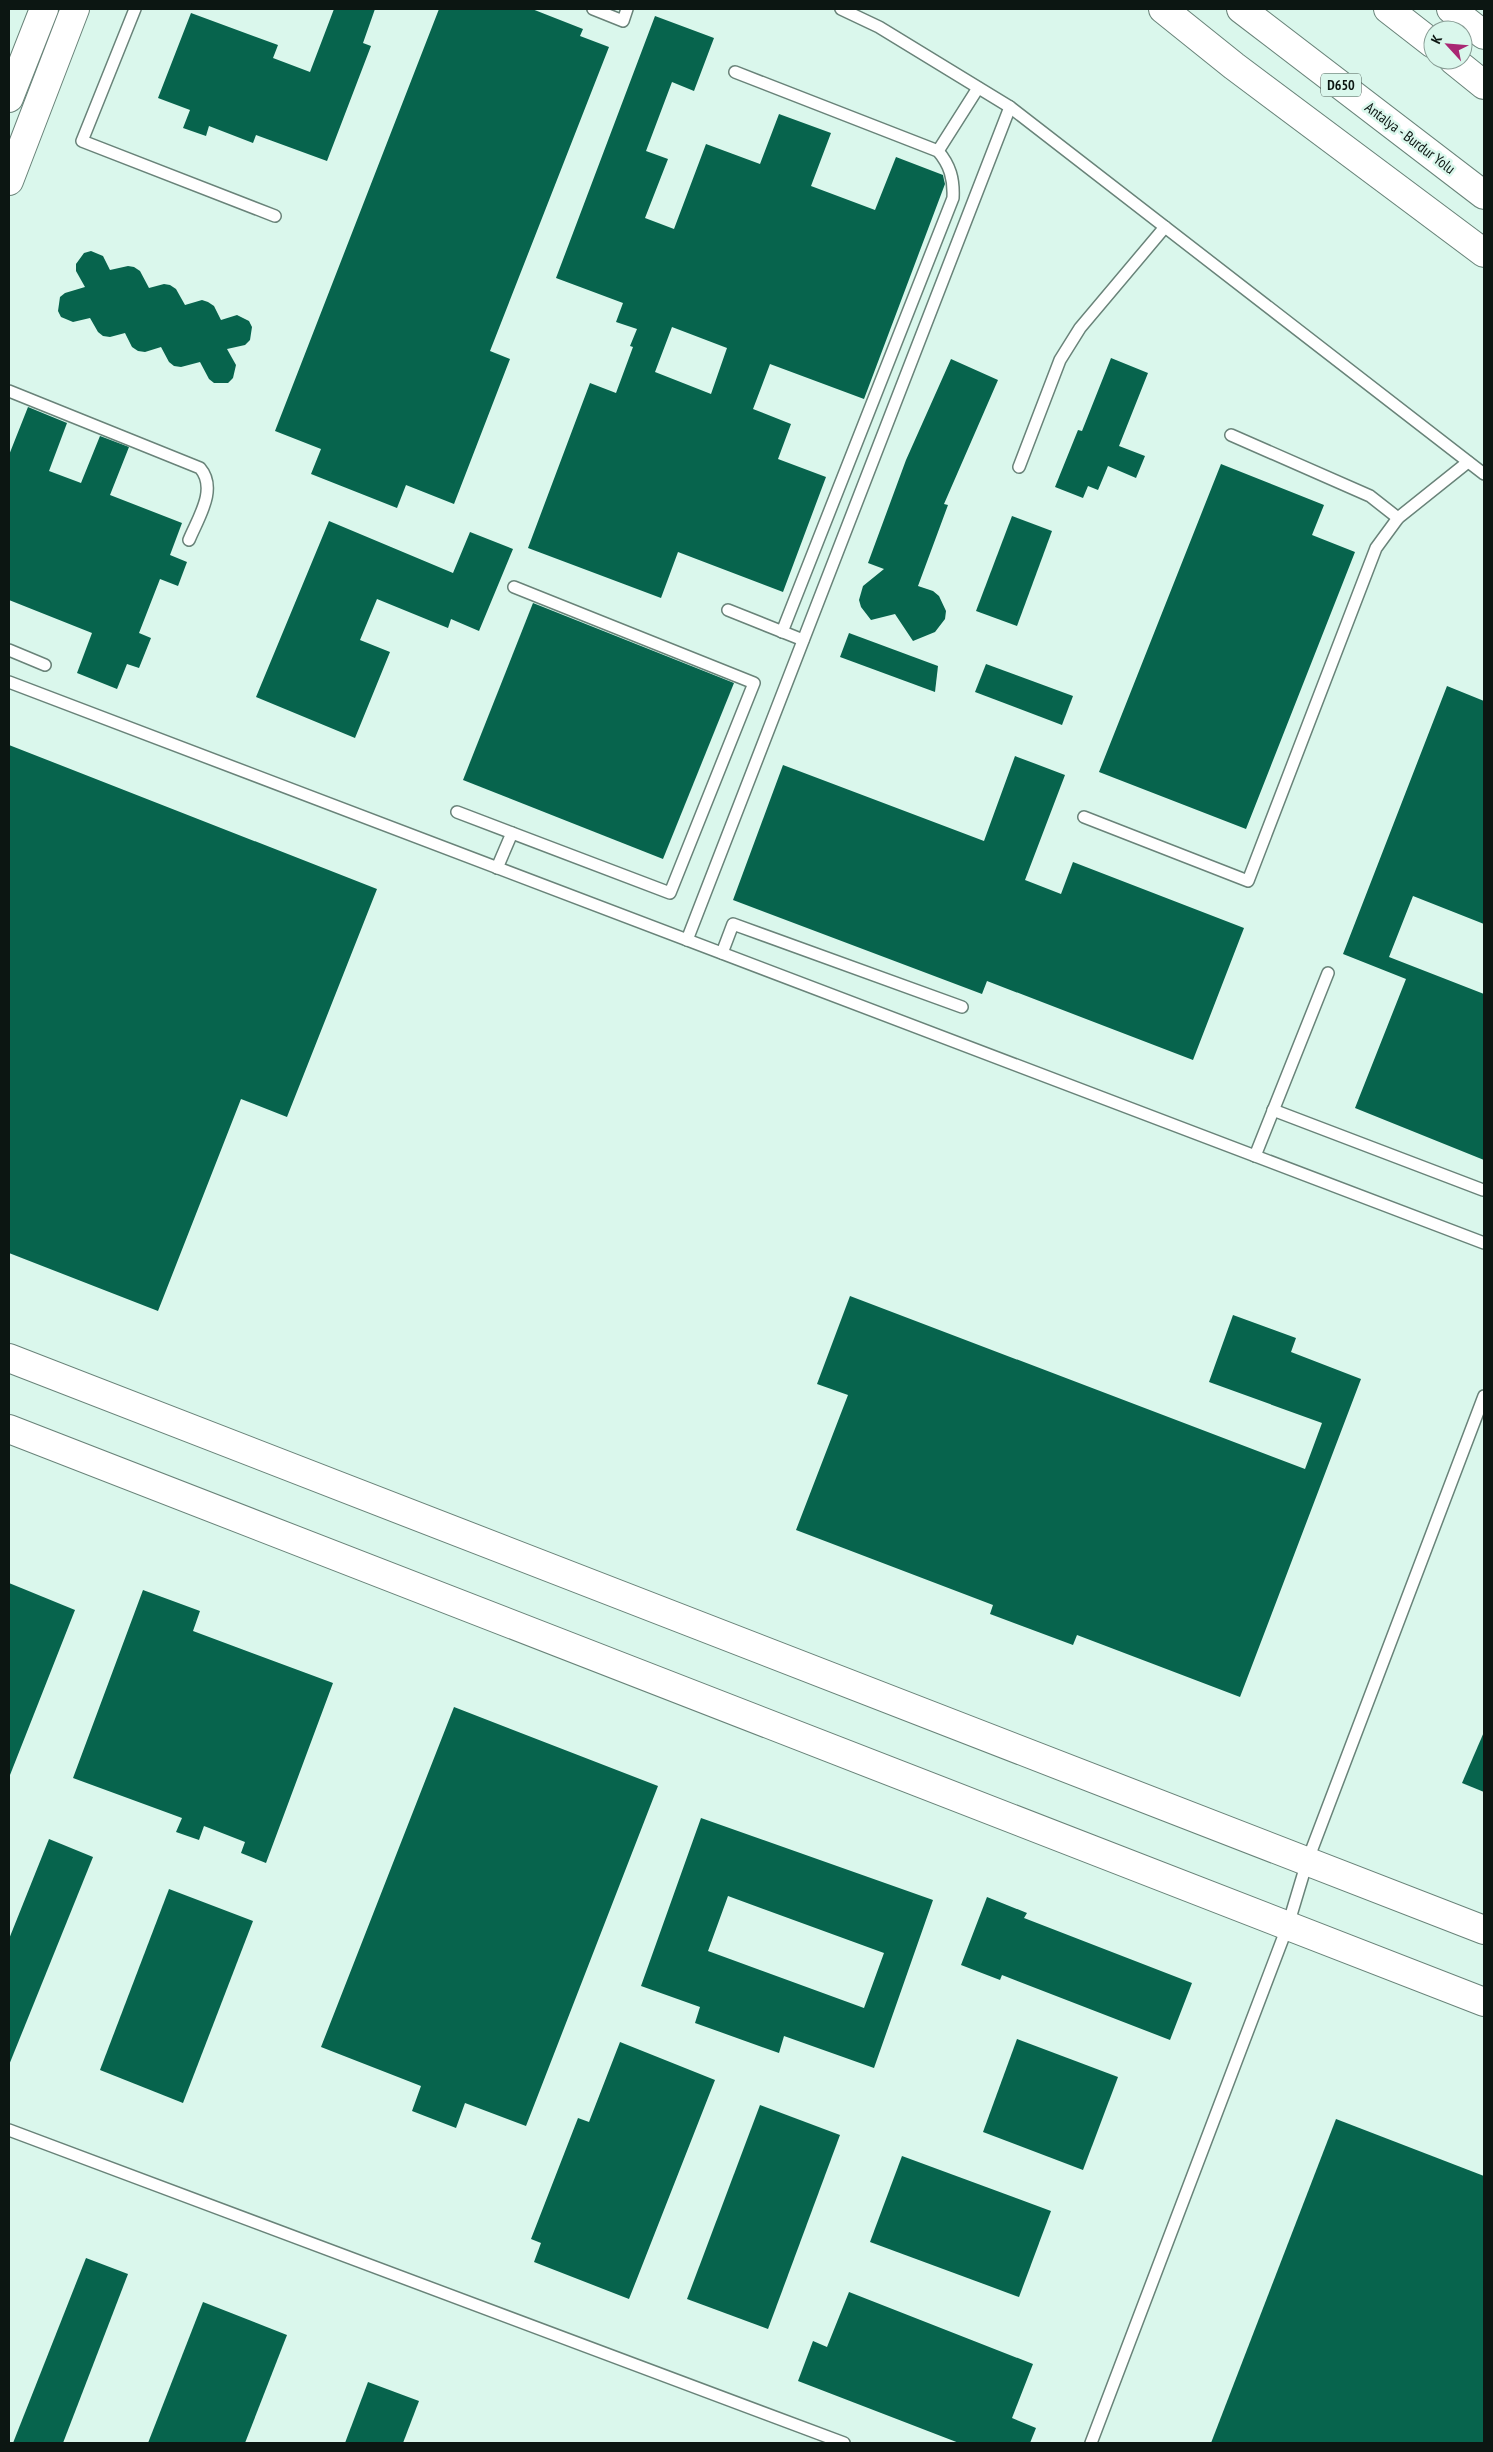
<svg xmlns="http://www.w3.org/2000/svg" width="1493" height="2452" font-family="'PT Sans Narrow',sans-serif">
  <style>
    .building { fill: #07644d; fill-rule: evenodd }
    .lines { fill: none; stroke-linecap: round; stroke-linejoin: round }
    .lane-casing { stroke: #698379; stroke-width: 14 }
    .secondary-casing { stroke: #698379; stroke-width: 30 }
    .highway-casing { stroke: #698379; stroke-width: 30 }
    .lane { stroke: #fff; stroke-width: 11 }
    .secondary { stroke: #fff; stroke-width: 28 }
    .highway { stroke: #fff; stroke-width: 28 }
    .labels { text-anchor: middle; stroke-width: 5; stroke-linejoin: round; paint-order: stroke }
    .shield { fill: #daf7ec; stroke: #4a5a53; stroke-width: 1 }
    .shield-label { font-size: 14px; font-weight: bold; fill: #0c1612 }
    .street-label { font-size: 15px; fill: #0c1612; stroke: #daf7ec }
  </style>
  <rect width="100%" height="100%" fill="#daf7ec"/>
  <g class="building">
    <path d="M 334,9 L 375,9 L 363,43 L 371,46 L 327,161 L 256,135 L 253,143 L 209,126 L 206,136 L 183,128 L 190,110 L 158,98 L 191,13 L 278,45 L 273,58 L 310,72 Z"/>
    <path d="M 439,9 L 532,9 L 583,29 L 580,36 L 609,47 L 490,351 L 510,359 L 454,504 L 406,485 L 397,508 L 311,474 L 321,449 L 275,431 Z"/>
    <path d="M 655,16 L 714,38 L 694,91 L 672,82 L 646,151 L 668,159 L 645,218 L 674,229 L 706,144 L 760,164 L 779,114 L 831,133 L 811,186 L 875,210 L 896,157 L 943,175 L 944,180 L 945,184 L 864,399 L 770,364 L 753,409 L 791,424 L 778,459 L 826,477 L 783,592 L 678,552 L 661,598 L 528,548 L 590,383 L 616,393 L 633,347 L 630,346 L 637,329 L 616,322 L 623,303 L 556,278 ZM 672,327 L 727,348 L 711,394 L 655,372 Z"/>
    <path d="M 91,251 L 103,256 L 110,270 L 128,266 L 134,267 L 140,271 L 149,288 L 164,284 L 170,285 L 176,289 L 185,305 L 202,300 L 208,302 L 214,306 L 221,320 L 237,315 L 249,321 L 252,327 L 250,340 L 245,345 L 227,349 L 236,365 L 233,378 L 228,383 L 214,383 L 209,379 L 200,362 L 181,367 L 174,366 L 169,362 L 161,347 L 145,352 L 138,351 L 132,347 L 125,333 L 110,337 L 103,336 L 98,332 L 90,318 L 73,322 L 61,317 L 58,311 L 60,297 L 65,293 L 85,287 L 76,271 L 76,264 L 84,253 Z"/>
    <path d="M 1111,358 L 1148,373 L 1119,446 L 1145,456 L 1136,478 L 1108,466 L 1098,490 L 1088,486 L 1083,498 L 1055,487 L 1078,430 L 1082,431 Z"/>
    <path d="M 951,359 L 998,380 L 944,504 L 948,505 L 918,586 L 933,591 L 939,596 L 946,611 L 945,619 L 935,632 L 913,641 L 895,614 L 871,620 L 861,607 L 859,600 L 863,586 L 884,569 L 868,563 L 906,460 Z"/>
    <path d="M 28,407 L 67,423 L 49,471 L 81,483 L 100,436 L 129,447 L 110,495 L 182,523 L 170,555 L 187,562 L 178,586 L 160,579 L 139,633 L 151,638 L 139,668 L 127,664 L 117,689 L 77,673 L 92,633 L 9,600 L 9,455 Z"/>
    <path d="M 1221,464 L 1324,505 L 1312,535 L 1355,552 L 1246,829 L 1099,772 Z"/>
    <path d="M 1012,516 L 1052,531 L 1017,626 L 976,611 Z"/>
    <path d="M 329,521 L 453,573 L 470,532 L 513,549 L 479,631 L 451,619 L 448,628 L 377,599 L 360,640 L 390,652 L 355,738 L 256,697 Z"/>
    <path d="M 533,603 L 734,683 L 663,859 L 463,780 Z"/>
    <path d="M 849,633 L 938,666 L 935,692 L 840,657 Z"/>
    <path d="M 986,664 L 1073,696 L 1062,725 L 975,692 Z"/>
    <path d="M 1447,686 L 1484,701 L 1484,924 L 1413,896 L 1389,957 L 1484,994 L 1484,1160 L 1355,1108 L 1406,979 L 1343,954 Z"/>
    <path d="M 9,745 L 377,889 L 287,1117 L 241,1099 L 158,1311 L 9,1253 Z"/>
    <path d="M 1015,756 L 1065,775 L 1025,880 L 1061,894 L 1073,862 L 1244,928 L 1193,1060 L 987,981 L 982,994 L 733,900 L 783,765 L 984,841 Z"/>
    <path d="M 850,1296 L 1305,1469 L 1322,1423 L 1209,1382 L 1233,1315 L 1296,1338 L 1291,1352 L 1361,1379 L 1240,1697 L 1077,1635 L 1073,1645 L 990,1614 L 993,1605 L 796,1530 L 848,1395 L 817,1384 Z"/>
    <path d="M 9,1583 L 75,1610 L 10,1775 L 9,1775 Z"/>
    <path d="M 143,1590 L 200,1611 L 193,1631 L 333,1683 L 266,1863 L 241,1853 L 245,1842 L 204,1826 L 199,1840 L 176,1832 L 182,1818 L 73,1778 Z"/>
    <path d="M 454,1707 L 658,1786 L 526,2126 L 465,2103 L 456,2128 L 412,2111 L 421,2086 L 321,2047 Z"/>
    <path d="M 1484,1732 L 1484,1792 L 1462,1783 Z"/>
    <path d="M 701,1818 L 933,1900 L 874,2068 L 784,2036 L 779,2053 L 695,2023 L 700,2007 L 641,1986 ZM 728,1896 L 884,1953 L 864,2008 L 708,1951 Z"/>
    <path d="M 49,1839 L 93,1857 L 9,2065 L 9,1939 Z"/>
    <path d="M 169,1889 L 253,1921 L 183,2103 L 100,2070 Z"/>
    <path d="M 987,1897 L 1027,1913 L 1024,1918 L 1192,1983 L 1170,2040 L 1002,1975 L 1000,1980 L 961,1965 Z"/>
    <path d="M 1017,2039 L 1118,2077 L 1083,2170 L 983,2132 Z"/>
    <path d="M 620,2042 L 715,2080 L 629,2299 L 534,2262 L 541,2243 L 531,2239 L 578,2118 L 589,2122 Z"/>
    <path d="M 760,2105 L 840,2135 L 768,2329 L 687,2299 Z"/>
    <path d="M 1336,2119 L 1484,2176 L 1484,2443 L 1211,2443 Z"/>
    <path d="M 902,2156 L 1051,2211 L 1019,2297 L 870,2242 Z"/>
    <path d="M 86,2258 L 128,2274 L 63,2443 L 13,2443 Z"/>
    <path d="M 849,2292 L 1033,2364 L 1012,2418 L 1036,2428 L 1030,2443 L 959,2443 L 798,2381 L 813,2341 L 827,2347 Z"/>
    <path d="M 203,2302 L 287,2335 L 245,2443 L 148,2443 Z"/>
    <path d="M 368,2382 L 419,2401 L 403,2443 L 345,2443 Z"/>
  </g>
  <g class="lines">
    <defs>
      <g id="lane">
        <path d="M 135,9 L 82,141 L 275,216"/>
        <path d="M 593,9 L 623,21 L 627,9"/>
        <path d="M 841,9 L 879,27 L 1010,107 L 1484,474"/>
        <path d="M 735,72 L 938,151 C 950,165 954,179 953,198 L 782,632"/>
        <path d="M 938,151 L 978,88"/>
        <path d="M 9,391 L 200,468 C 218,489 198,518 189,540"/>
        <path d="M 1231,435 L 1370,496 L 1398,518"/>
        <path d="M 1019,467 L 1060,360 L 1080,328 L 1165,227"/>
        <path d="M 728,610 L 803,640"/>
        <path d="M 9,650 L 45,665"/>
        <path d="M 9,682 L 1484,1243"/>
        <path d="M 457,812 L 670,893 L 754,683 L 514,587"/>
        <path d="M 1084,817 L 1248,881 L 1376,548 L 1398,518 L 1468,462"/>
        <path d="M 497,868 L 512,833"/>
        <path d="M 687,940 L 1010,107"/>
        <path d="M 722,953 L 733,924 L 962,1007"/>
        <path d="M 1273,1110 L 1483,1190"/>
        <path d="M 1255,1156 L 1328,973"/>
        <path d="M 9,2130 L 844,2443"/>
        <path d="M 1091,2443 L 1288,1925 L 1307,1862 L 1484,1396"/>
      </g>
      <g id="secondary">
        <path d="M 9,98 L 44,9"/>
        <path d="M 9,181 L 75,9"/>
        <path d="M 9,1358 L 1484,1930"/>
        <path d="M 9,1429 L 1484,2002"/>
      </g>
      <g id="highway">
        <path d="M 1163,9 L 1234,66 L 1484,253"/>
        <path d="M 1241,9 L 1484,195"/>
        <path d="M 1388,9 L 1433,44"/>
        <path d="M 1451,9 L 1484,35"/>
        <path d="M 1453,60 L 1484,85"/>
      </g>
    </defs>
    <use href="#lane" class="lane-casing"/>
    <use href="#secondary" class="secondary-casing"/>
    <use href="#highway" class="highway-casing"/>
    <use href="#lane" class="lane"/>
    <use href="#secondary" class="secondary"/>
    <use href="#highway" class="highway"/>
  </g>
  <g class="labels">
    <rect class="shield" x="1321" y="73.5" width="40" height="23" rx="4"/>
    <g class="shield-label">
      <text x="1341" y="90">D650</text>
    </g>
    <g class="street-label">
      <text transform="translate(1410 138) rotate(37)" y="5">Antalya - Burdur Yolu</text>
    </g>
  </g>
  <rect width="1493" height="2452" fill="none" stroke="#0c1612" stroke-width="20"/>
  <g transform="translate(1448 45) rotate(296)"><circle r="24" fill="#daf7ec" stroke="#889d95"/>
  <path d="M0-4L9 19L0 12L-9 19Z" fill="#a92773"/>
  <text y="-8" font-size="14" font-weight="bold" text-anchor="middle" fill="#0c1612">K</text>
  </g>
</svg>
